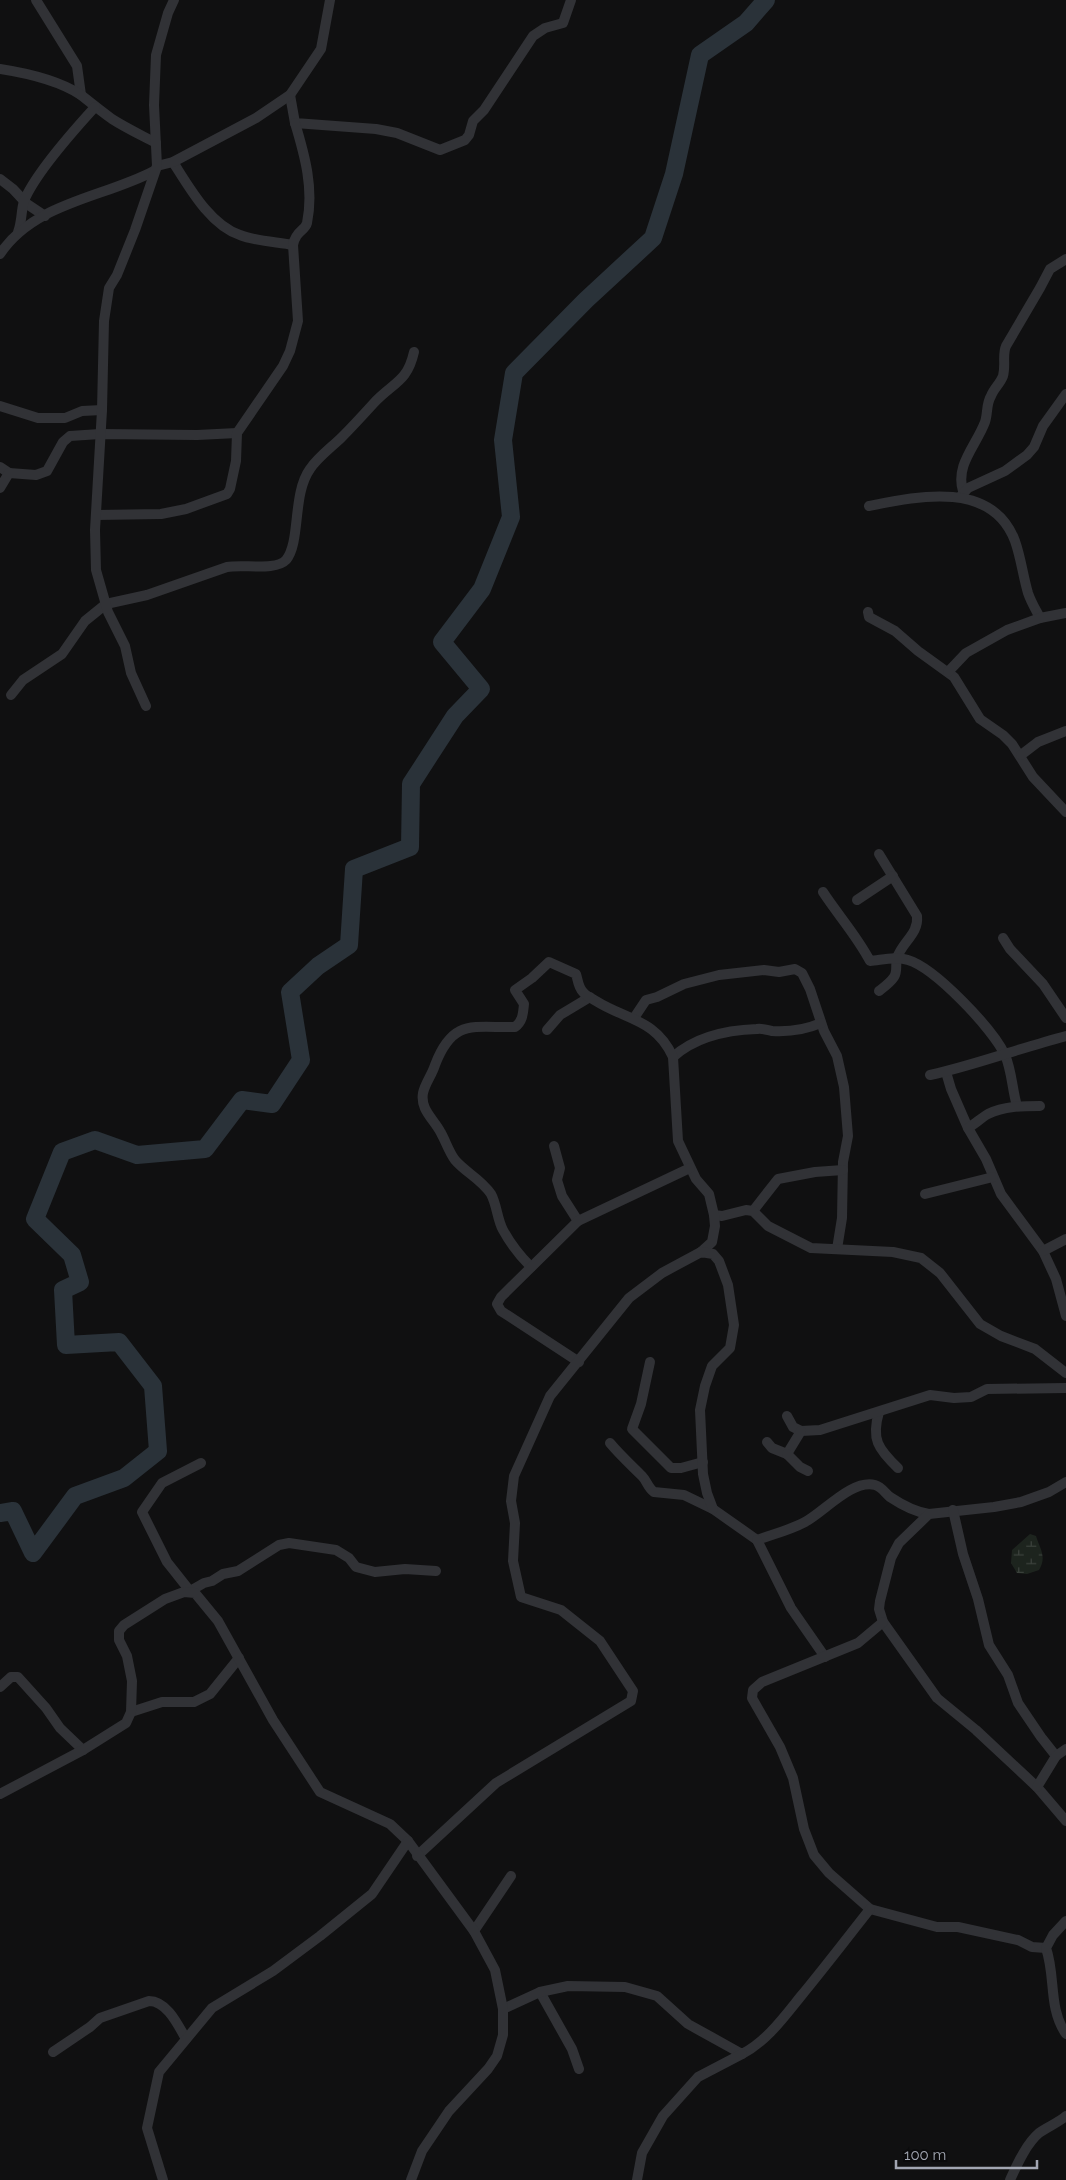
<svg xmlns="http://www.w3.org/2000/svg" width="1066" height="2180" font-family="Raleway,sans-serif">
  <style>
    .wetland { fill: url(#wetland-marsh) }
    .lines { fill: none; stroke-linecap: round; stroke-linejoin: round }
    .river { stroke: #2a3239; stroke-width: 18 }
    .minor { stroke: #313236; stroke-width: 10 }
  </style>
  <defs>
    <pattern id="wetland-marsh" width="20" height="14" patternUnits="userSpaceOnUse" patternTransform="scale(1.25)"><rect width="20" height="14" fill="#1d241e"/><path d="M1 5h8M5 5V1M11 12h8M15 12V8" fill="none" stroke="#3b413c"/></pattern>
  </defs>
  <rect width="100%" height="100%" fill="#101011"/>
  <path class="wetland" d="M 1030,1534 L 1036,1536 C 1040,1549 1047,1557 1039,1570 L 1027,1574 L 1017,1573 L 1011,1563 L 1012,1550 Z"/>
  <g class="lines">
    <path class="river" d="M 0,1513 L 13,1511 L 33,1553 L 75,1496 L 124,1478 L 158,1451 L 153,1386 L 119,1342 L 66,1345 L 63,1290 L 80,1282 L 72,1255 L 35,1219 L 62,1152 L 95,1140 L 137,1155 L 205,1149 L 242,1100 L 272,1104 L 301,1060 L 290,992 L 318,966 L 349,945 L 354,869 L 410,847 L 411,784 L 455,716 L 481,689 L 442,642 L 482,589 L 511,517 L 503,440 L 514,373 L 586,300 L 653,238 L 674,174 L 700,55 L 746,23 L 766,0"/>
    <g class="minor">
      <path d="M 36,0 L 77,66 L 81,95"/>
      <path d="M 0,69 C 26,73 58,80 81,95 C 91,103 101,111 112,119 C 126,128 141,135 156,143"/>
      <path d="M 290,95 L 295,123 L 376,129 L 397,133 L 440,150 L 465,140 L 469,135 L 473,121 L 484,110 L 533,36 L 545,28 L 563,23 L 571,0"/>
      <path d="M 173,162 C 189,187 210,225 240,235 C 255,241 277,242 293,245"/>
      <path d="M 157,166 L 173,162 L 256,118 L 290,95 L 321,49 L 330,0"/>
      <path d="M 0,179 L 13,189 L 27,204 L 45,216"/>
      <path d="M 18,232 C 22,222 21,211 24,201 C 35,174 74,130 95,107"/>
      <path d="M 0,254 C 35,202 103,198 154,171"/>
      <path d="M 0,406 L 38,418 L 65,418 L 82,411 L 102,410"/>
      <path d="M 0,467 L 9,473"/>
      <path d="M 0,488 L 9,473 L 36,475 L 47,471 L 63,442 L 70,436 L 100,434 L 197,435 L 237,433"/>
      <path d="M 963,491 C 955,465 976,446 985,422 C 988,413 986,404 991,396 C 994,388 1000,384 1003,376 C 1006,365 1002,355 1006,346 L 1040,288 L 1050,269 L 1066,259"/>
      <path d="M 961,496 L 968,488 L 1005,471 L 1027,455 L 1034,447 L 1043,426 L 1066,394"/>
      <path d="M 869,506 C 918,496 992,480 1015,541 C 1021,558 1023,576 1028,593 C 1031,602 1036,610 1040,618"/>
      <path d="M 96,515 L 161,514 L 186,509 L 227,494 L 230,489 L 236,461 L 237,433 L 283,366 L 290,351 L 298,321 L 293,245 C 296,230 305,231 307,223 C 314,189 305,156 295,123"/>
      <path d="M 868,612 L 869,617 L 895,631 L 918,651 L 954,677 L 980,719 L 1003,735 L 1012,744 L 1033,777 L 1066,812"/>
      <path d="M 948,672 L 966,653 L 1007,630 L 1040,618 L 1066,613"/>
      <path d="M 11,695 L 23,680 L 62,654 L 85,621 L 106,604 L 147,595 L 227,567 C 243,564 276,571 286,560 C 301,542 292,494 310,469 C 318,457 332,447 342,437 C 353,426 363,415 373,404 C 393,382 407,383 414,352"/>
      <path d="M 146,706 L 131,673 L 125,646 L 108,612 L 96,570 L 95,530 L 102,410 L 104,321 L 109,288 L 117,275 L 135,230 L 157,166 L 154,105 L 156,55 L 168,13 L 174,0"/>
      <path d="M 1021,755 L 1038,742 L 1066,731"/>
      <path d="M 879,854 L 917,916 C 919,934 902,942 897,958 C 895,965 898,971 894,977 C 890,983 884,987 879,991"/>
      <path d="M 823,892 C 838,915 857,936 870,961 C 882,960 896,956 908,960 C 935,968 993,1029 1005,1055 C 1012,1071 1012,1089 1017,1106"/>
      <path d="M 857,900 L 893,876"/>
      <path d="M 1003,938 L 1010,949 L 1043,984 L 1066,1018"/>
      <path d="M 634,1018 L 646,1000 L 657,997 L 684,984 L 719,975 L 764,970 L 779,972 L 795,969 L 802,973 L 810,989 L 824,1031 L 837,1056 L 844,1087 L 848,1136 L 843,1162 L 842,1218 L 837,1249"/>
      <path d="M 547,1030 L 560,1015 L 590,997"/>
      <path d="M 673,1057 C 695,1037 728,1030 757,1029 C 762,1028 767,1030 772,1031 C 788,1032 807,1029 821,1023"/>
      <path d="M 946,1072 L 951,1089 L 968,1128"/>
      <path d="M 930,1075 C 975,1065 1020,1048 1066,1036"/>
      <path d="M 1040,1106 C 1022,1106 1004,1106 988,1114 C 981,1118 975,1124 968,1128 L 986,1159 L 1001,1194 L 1043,1251 L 1056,1279 L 1066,1316"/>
      <path d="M 554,1146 L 560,1168 L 557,1180 L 562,1196 L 578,1221"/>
      <path d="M 925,1194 L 993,1177"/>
      <path d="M 753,1211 L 778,1179 L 815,1172 L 843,1170"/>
      <path d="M 714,1215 L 722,1216 L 746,1210 L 753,1211 L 768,1226 L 811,1248 L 893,1252 L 921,1258 L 940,1273 L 980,1324 L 1001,1336 L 1035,1349 L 1066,1373"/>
      <path d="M 1043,1251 L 1066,1239"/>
      <path d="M 531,1267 C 520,1256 510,1243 503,1230 C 497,1219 497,1205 491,1194 C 481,1179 465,1172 455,1160 C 449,1152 446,1142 441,1133 C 434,1119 420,1110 423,1093 C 425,1083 432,1075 435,1065 C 453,1018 473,1028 515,1027 C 523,1021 523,1013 524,1004 L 515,990 L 532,978 L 549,962 L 576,974 C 578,980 578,987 583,992 C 586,996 591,998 596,1001 C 626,1020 656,1019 673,1057 L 678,1141 L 696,1179 L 709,1194 L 714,1215 L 715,1226 L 712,1242 L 701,1252"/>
      <path d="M 579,1362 L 501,1311 L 497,1304 L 501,1297 L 578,1221 L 690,1168"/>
      <path d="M 650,1362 L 641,1404 L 632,1429 L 671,1468 L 681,1468 L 703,1462"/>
      <path d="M 879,1412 C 871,1439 878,1449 898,1468"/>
      <path d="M 787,1416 L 793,1427 L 801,1431 L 820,1430 L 930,1395 L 954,1398 L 971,1397 L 987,1389 L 1066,1388"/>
      <path d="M 767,1442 L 772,1448 L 787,1454 L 801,1431"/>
      <path d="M 610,1443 C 620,1455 631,1465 642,1476 C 647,1481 648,1488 654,1492 L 684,1495 L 713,1509 L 757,1540 C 774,1534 790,1530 805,1522 C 824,1512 852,1479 875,1485 C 882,1487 885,1493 890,1497 C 902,1505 915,1512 929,1514"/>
      <path d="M 787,1454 L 800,1467 L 808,1471"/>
      <path d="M 201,1463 L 162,1483 L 142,1512 L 167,1562 L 190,1591 L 204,1583 L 212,1581 L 223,1574 L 238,1571 L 279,1545 L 289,1543 L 336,1550 L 349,1558 L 356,1567 L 375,1572 L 405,1569 L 436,1571"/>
      <path d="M 1066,1482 L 1049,1492 L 1021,1502 L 994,1507 L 929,1514 L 899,1543 L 891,1558 L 880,1601 L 879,1609 L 883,1622 L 937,1698 L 976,1730 L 1037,1787 L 1066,1821"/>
      <path d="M 953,1510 L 963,1554 L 978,1599 L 989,1645 L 1008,1675 L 1018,1703 L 1041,1737 L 1056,1756"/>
      <path d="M 757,1540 L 791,1608 L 825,1657"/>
      <path d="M 883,1622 L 858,1643 L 762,1682 L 753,1690 L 752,1698 L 780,1747 L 793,1778 L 804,1829 L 814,1855 L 829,1873 L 870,1909 L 937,1927 L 958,1927 L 1018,1940 L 1032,1947 L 1046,1948"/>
      <path d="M 0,1687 L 11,1677 L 18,1677 L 46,1708 L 60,1728 L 83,1750"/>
      <path d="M 131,1712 L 162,1702 L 194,1702 L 210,1694 L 239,1658"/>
      <path d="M 1037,1787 L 1056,1756 L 1066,1749"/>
      <path d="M 0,1794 L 83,1750 L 126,1723 L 131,1712 L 132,1681 L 127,1656 L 119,1640 L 119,1631 L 124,1625 L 165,1599 L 184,1592 L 195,1593 L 218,1621 L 273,1720 L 320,1792 L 390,1824 L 408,1841"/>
      <path d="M 417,1856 L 496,1783 L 631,1701 L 633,1691 L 600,1641 L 561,1610 L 521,1597 L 513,1561 L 515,1523 L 511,1501 L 514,1476 L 550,1396 L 629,1298 L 662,1273 L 701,1252 L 713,1254 L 719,1261 L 728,1285 L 734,1325 L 730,1348 L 712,1366 L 705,1386 L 700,1410 L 703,1474 L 707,1493 L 713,1509"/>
      <path d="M 1066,1921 L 1053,1935 L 1046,1948 C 1056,1977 1048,2008 1066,2034"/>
      <path d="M 474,1931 L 511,1876"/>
      <path d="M 540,1992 L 572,2049 L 579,2069"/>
      <path d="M 503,2009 L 540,1992 L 568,1986 L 625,1987 L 657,1996 L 688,2024 L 742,2054 C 766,2042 784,2017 801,1996 C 825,1967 847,1938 870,1909"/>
      <path d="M 53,2052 L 90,2027 L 100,2018 L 149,2001 C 167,2001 178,2025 186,2039"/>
      <path d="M 163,2180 L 147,2128 L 159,2072 L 212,2008 L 273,1971 L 320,1936 L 372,1894 L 408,1841 L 474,1931 L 495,1970 L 503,2009 L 503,2035 L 497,2056 L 488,2069 L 449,2111 L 422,2151 L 411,2180"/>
      <path d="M 637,2180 L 642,2153 L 663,2116 L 698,2077 L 742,2054"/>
      <path d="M 1010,2180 C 1017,2165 1026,2144 1039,2133 C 1047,2127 1058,2123 1066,2116"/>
    </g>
  </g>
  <path d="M896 2160v8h141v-8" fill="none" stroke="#a2a6b2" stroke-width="2.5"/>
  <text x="904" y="2160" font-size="15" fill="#a2a6b2" stroke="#0b0b0c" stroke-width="4" paint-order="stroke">100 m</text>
</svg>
